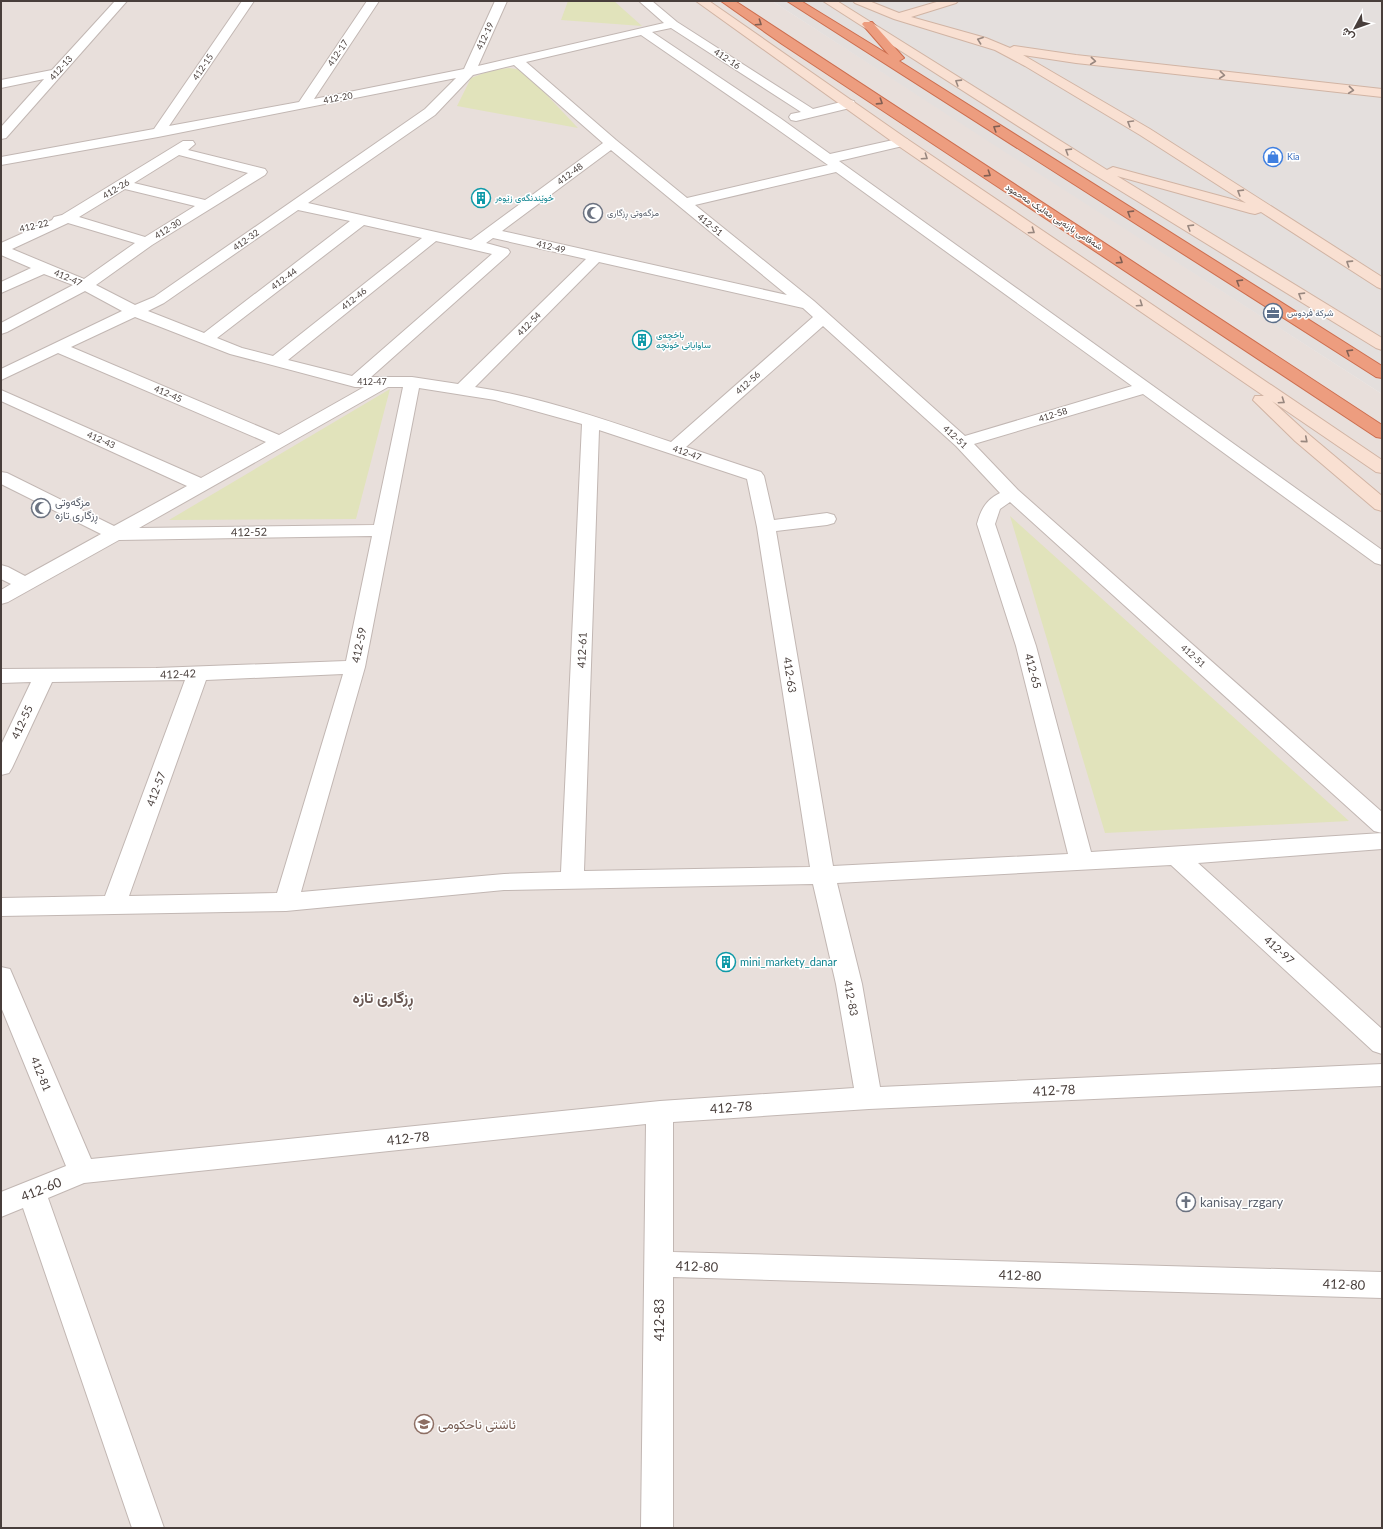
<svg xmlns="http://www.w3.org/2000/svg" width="1383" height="1529" font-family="Lato,Vazirmatn,sans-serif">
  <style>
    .residential { fill: #e8dfdb }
    .industrial { fill: #e4dfdd }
    .green { fill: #e1e3bb }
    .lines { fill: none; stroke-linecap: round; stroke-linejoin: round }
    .street-casing { stroke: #c2b7b3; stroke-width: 2 }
    .secondary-casing { stroke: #d1b4a4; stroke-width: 2 }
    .highway-casing { stroke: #cc6e4f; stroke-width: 2 }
    .street { fill: #fff; fill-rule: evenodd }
    .secondary { fill: #f9e0d2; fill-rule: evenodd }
    .highway { fill: #ed9d7f; fill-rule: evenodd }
    .oneway { stroke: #825f53 }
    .oneway2 { stroke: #98877f }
    .labels { text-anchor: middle; stroke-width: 3; stroke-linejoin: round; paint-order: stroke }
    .far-street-label { font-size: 9px; fill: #483e3b; stroke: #fff }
    .far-shop-label { font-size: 9px; fill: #366cbe; stroke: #fff; text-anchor: start }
    .far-culture-label { font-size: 9px; fill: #0d838f; stroke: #fff; text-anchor: start }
    .far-worship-label { font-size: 9px; fill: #5b616d; stroke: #fff; text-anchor: start }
    .far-service-label { font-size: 9px; fill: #4e5e75; stroke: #fff; text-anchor: start }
    .worship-label { font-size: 11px; fill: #5b616d; stroke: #fff; text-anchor: start }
    .street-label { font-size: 11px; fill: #483e3b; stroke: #fff }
    .culture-label { font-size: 11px; fill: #0d838f; stroke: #fff; text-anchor: start }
    .near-street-label { font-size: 13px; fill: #483e3b; stroke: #fff }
    .near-worship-label { font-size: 13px; fill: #5b616d; stroke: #fff; text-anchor: start }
    .near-education-label { font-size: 13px; fill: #785e54; stroke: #fff; text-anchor: start }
    .district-label { font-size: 15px; font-weight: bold; fill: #6a5853; stroke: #fff }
  </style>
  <rect width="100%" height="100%" fill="#f4efec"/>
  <path class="residential" d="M 1,1 L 772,1 L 1382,394 L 1382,1528 L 1,1528 Z"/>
  <path class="industrial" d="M 772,1 L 1382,1 L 1382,394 L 994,145 Z"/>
  <g class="green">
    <path d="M 568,1 L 614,1 L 642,26 L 561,20 Z"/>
    <path d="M 509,68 L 523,70 L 578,128 L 457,106 L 471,78 L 492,70 Z"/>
    <path d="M 390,389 L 356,519 L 169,520 Z"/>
    <path d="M 1010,516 L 1349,821 L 1105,833 Z"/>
  </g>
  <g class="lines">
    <defs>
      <g id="street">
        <path d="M 115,1 L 127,1 L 6,138 L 1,139 L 1,127 L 44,79 L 1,88 L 1,80 L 52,70 Z"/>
        <path d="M 242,1 L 254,1 L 169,126 L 299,102 L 367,1 L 379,1 L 314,99 L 464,69 L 495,1 L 507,1 L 478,66 L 664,23 L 639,1 L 652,1 L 677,22 L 813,109 L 849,100 L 854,101 L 855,104 L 854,107 L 796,121 L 791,120 L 789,117 L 791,114 L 801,112 L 671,28 L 652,32 L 780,118 L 830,154 L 902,138 L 907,139 L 909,142 L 907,145 L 839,161 L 1382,550 L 1382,565 L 1375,563 L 1143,394 L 974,444 L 1018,490 L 1382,812 L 1382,849 L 1198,863 L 1382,1029 L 1382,1054 L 1373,1051 L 1171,865 L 837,883 L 862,984 L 880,1087 L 1382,1064 L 1382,1086 L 869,1109 L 673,1122 L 673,1252 L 1382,1272 L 1382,1298 L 673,1277 L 673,1528 L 641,1528 L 646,1124 L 84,1183 L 48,1198 L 164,1528 L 132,1528 L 23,1208 L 1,1217 L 1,1192 L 66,1166 L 1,1007 L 1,967 L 10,969 L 13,976 L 91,1159 L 660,1101 L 854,1088 L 836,984 L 813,884 L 504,890 L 286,911 L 1,916 L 1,898 L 105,896 L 185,680 L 52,682 L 12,768 L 9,773 L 1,775 L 1,745 L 31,682 L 1,683 L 1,669 L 156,668 L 346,661 L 372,536 L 119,540 L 8,602 L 1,604 L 1,590 L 11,584 L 1,579 L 1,565 L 8,567 L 25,576 L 101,534 L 1,484 L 1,472 L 7,473 L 114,526 L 187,486 L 1,401 L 1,390 L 201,478 L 266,442 L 58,353 L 1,380 L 1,369 L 122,311 L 85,291 L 7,332 L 1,334 L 1,323 L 73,285 L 44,274 L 1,293 L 1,282 L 31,268 L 1,255 L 1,243 L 52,220 L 54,217 L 62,215 L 183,141 L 193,141 L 195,144 L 188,150 L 265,169 L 267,172 L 265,175 L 152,245 L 96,285 L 135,305 L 154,297 L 425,109 L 456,78 L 158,137 L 1,165 L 1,157 L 154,129 ZM 641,35 L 770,124 L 828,165 L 687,198 L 616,140 L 526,62 ZM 514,65 L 603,143 L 471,240 L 308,203 L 435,115 L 473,75 ZM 611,150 L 787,295 L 502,231 ZM 179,155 L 248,173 L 205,200 L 134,183 ZM 836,172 L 1132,386 L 965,436 L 814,301 L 695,205 ZM 125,189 L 195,206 L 145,237 L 79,217 ZM 298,210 L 350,221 L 204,333 L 148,311 L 164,303 ZM 68,223 L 135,243 L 84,279 L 12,249 ZM 364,225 L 422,238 L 273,356 L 242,348 L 217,338 ZM 493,238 L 586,259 L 458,384 L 412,377 L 371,377 L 508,255 L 510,252 L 508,249 L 486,243 ZM 436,241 L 492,254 L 352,376 L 288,360 ZM 599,262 L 803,308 L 813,317 L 671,442 C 608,421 541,397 475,387 ZM 135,317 L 230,354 L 355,387 L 364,387 L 279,435 L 71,347 ZM 823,326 L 956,446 L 1000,493 C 986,500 981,509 977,524 L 1016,646 L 1068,854 L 833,866 L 776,531 L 827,525 L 834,523 L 836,519 L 834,515 L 827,513 L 774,520 L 764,476 L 761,472 L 686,447 ZM 388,387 L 403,387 L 374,525 L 139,528 ZM 419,388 L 495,400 L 582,424 L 561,872 L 504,874 L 301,892 L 365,667 ZM 599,430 L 747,479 L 757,527 L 810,867 L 584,871 ZM 1010,502 L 1374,831 L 1382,833 L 1091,852 L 1036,646 L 995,524 L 1000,509 ZM 343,674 L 277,893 L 129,896 L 206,680 Z"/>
      </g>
      <g id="secondary">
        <path d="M 696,1 L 709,1 L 907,139 L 1382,460 L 1382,473 L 1376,472 L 1272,401 L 1307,433 L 1382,496 L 1382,511 L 1375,509 L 1295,441 L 1253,400 L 1255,396 L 1264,396 L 897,145 Z"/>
        <path d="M 823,1 L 837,1 L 1107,170 L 1113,167 L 1246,203 L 1140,135 L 1025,66 L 995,50 L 894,19 L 855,3 L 853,1 L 869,1 L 899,13 L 940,1 L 958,1 L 956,3 L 911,17 L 986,38 L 1010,48 L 1014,46 L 1076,55 L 1382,89 L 1382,97 L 1076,63 L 1023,55 L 1150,129 L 1382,277 L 1382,289 L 1377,287 L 1261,212 L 1255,214 L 1250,213 L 1117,176 L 1382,338 L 1382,350 L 1376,348 L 1082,167 Z"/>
      </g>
      <g id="highway">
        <path d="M 721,1 L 735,1 L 1382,425 L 1382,438 L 1376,437 L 782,44 Z"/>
        <path d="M 787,1 L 801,1 L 889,55 L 862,24 L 864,22 L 872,22 L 904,58 L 899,61 L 1382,366 L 1382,378 L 1376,377 Z"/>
      </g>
    </defs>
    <use href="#street" class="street-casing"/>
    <use href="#secondary" class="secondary-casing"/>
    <use href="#highway" class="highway-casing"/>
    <use href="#street" class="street"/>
    <use href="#secondary" class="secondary"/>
    <use href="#highway" class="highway"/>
  </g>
  <defs><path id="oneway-chevron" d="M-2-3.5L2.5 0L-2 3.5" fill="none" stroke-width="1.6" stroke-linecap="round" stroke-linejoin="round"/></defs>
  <g class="oneway">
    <use href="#oneway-chevron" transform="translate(759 23) rotate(34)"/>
    <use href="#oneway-chevron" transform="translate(880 102) rotate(33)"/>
    <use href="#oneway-chevron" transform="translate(996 128) rotate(-148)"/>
    <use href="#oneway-chevron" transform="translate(988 174) rotate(33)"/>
    <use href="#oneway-chevron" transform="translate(1130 213) rotate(-148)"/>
    <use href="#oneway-chevron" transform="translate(1120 261) rotate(33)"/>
    <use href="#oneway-chevron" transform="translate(1239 282) rotate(-148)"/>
    <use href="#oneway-chevron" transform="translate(1349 352) rotate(-148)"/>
  </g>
  <g class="oneway2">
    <use href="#oneway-chevron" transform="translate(980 40) rotate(-160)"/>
    <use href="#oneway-chevron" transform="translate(1093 61) rotate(6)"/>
    <use href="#oneway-chevron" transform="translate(1222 75) rotate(6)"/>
    <use href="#oneway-chevron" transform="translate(958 82) rotate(-148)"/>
    <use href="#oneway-chevron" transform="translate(1351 90) rotate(6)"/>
    <use href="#oneway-chevron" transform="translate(1130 123) rotate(-149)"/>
    <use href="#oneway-chevron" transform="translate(1068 151) rotate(-148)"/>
    <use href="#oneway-chevron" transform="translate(925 157) rotate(34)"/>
    <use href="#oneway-chevron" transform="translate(1240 192) rotate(-148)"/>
    <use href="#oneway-chevron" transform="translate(1190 227) rotate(-148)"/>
    <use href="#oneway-chevron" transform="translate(1032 231) rotate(34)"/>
    <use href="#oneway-chevron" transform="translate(1349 263) rotate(-147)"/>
    <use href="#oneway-chevron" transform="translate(1301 295) rotate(-148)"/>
    <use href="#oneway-chevron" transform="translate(1140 304) rotate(34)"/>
    <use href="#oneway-chevron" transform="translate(1282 401) rotate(34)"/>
    <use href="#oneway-chevron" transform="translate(1305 440) rotate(40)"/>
  </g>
  <defs>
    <symbol id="shop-ring" viewBox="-11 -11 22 22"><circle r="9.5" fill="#fff" stroke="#3f7fe0" stroke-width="1.5"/><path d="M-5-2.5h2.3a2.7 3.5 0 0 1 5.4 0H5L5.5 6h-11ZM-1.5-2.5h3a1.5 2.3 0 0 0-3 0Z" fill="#3f7fe0"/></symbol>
    <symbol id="building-ring" viewBox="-11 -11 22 22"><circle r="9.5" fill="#fff" stroke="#0f9aa8" stroke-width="1.5"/><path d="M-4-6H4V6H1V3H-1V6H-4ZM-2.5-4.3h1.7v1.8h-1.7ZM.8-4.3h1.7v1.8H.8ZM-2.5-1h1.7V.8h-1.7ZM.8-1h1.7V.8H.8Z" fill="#0f9aa8"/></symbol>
    <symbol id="mosque-ring" viewBox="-11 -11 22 22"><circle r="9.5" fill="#fff" stroke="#6b7280" stroke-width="1.5"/><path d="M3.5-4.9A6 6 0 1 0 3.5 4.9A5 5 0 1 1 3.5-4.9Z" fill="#6b7280"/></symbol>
    <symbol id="office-ring" viewBox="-11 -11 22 22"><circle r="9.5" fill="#fff" stroke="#5c6f8a" stroke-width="1.5"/><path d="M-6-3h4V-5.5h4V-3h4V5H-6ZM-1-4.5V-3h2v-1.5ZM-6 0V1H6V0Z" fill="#5c6f8a"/></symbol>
    <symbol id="church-ring" viewBox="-11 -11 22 22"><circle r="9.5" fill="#fff" stroke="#6b7280" stroke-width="1.5"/><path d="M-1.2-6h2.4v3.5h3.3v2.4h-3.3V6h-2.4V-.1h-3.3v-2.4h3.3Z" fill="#6b7280"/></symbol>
    <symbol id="school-ring" viewBox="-11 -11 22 22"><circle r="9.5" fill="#fff" stroke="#8d6e63" stroke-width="1.5"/><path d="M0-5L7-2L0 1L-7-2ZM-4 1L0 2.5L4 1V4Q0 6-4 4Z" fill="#8d6e63"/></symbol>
  </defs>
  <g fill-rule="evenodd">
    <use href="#shop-ring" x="1262" y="146" width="22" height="22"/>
    <use href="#building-ring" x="470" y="187" width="22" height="22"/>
    <use href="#mosque-ring" x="582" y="202" width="22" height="22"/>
    <use href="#office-ring" x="1262" y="302" width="22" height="22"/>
    <use href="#building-ring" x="631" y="329" width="22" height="22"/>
    <use href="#mosque-ring" x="30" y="497" width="22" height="22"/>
    <use href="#building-ring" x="715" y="951" width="22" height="22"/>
    <use href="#church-ring" x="1175" y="1191" width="22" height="22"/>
    <use href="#school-ring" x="413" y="1413" width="22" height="22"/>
  </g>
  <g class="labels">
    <g class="far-street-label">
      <text transform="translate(485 36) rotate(-65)" y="3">412-19</text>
      <text transform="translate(338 53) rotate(-56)" y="3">412-17</text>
      <text transform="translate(727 59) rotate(33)" y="3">412-16</text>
      <text transform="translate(203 67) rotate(-56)" y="3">412-15</text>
      <text transform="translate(61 68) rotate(-48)" y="3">412-13</text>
      <text transform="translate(338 98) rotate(-11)" y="3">412-20</text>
      <text transform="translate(570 174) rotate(-37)" y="3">412-48</text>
      <text transform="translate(116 189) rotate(-31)" y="3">412-26</text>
      <text transform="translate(1054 217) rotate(33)" y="3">شەقامی بازنەیی مەلیک مەحمود</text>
      <text transform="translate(710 225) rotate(39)" y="3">412-51</text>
      <text transform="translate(34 226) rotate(-13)" y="3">412-22</text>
      <text transform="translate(168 229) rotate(-32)" y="3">412-30</text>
      <text transform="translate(246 240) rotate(-35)" y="3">412-32</text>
      <text transform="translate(551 247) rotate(13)" y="3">412-49</text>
      <text transform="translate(68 278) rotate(23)" y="3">412-47</text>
      <text transform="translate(284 279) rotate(-37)" y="3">412-44</text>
      <text transform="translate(354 299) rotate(-39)" y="3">412-46</text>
      <text transform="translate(529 324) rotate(-45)" y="3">412-54</text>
      <text x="372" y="385">412-47</text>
      <text transform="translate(748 383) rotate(-42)" y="3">412-56</text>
      <text transform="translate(168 394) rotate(23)" y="3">412-45</text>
      <text transform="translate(1053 415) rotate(-17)" y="3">412-58</text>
      <text transform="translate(955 437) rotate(43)" y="3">412-51</text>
      <text transform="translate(101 440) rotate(24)" y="3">412-43</text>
      <text transform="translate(687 453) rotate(19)" y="3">412-47</text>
      <text transform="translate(1193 656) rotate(42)" y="3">412-51</text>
    </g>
    <g class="far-shop-label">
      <text x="1287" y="160">Kia</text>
    </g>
    <g class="far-culture-label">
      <text x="495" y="201">خوێندنگەی زێوەر</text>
      <text x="656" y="338">باخچەی<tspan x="656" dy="10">ساوایانی خونچە</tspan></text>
    </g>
    <g class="far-worship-label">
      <text x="607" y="216">مزگەوتی ڕزگاری</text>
    </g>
    <g class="far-service-label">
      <text x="1287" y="316">شركة فردوس</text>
    </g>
    <g class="worship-label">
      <text x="55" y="506">مزگەوتی<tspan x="55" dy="13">ڕزگاری تازە</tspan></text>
    </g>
    <g class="street-label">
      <text transform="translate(249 532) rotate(-1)" y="4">412-52</text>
      <text transform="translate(359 645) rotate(-78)" y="4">412-59</text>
      <text transform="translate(582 650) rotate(-88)" y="4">412-61</text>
      <text transform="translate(1033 671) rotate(75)" y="4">412-65</text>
      <text transform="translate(178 674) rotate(-2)" y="4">412-42</text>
      <text transform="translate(790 675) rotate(81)" y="4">412-63</text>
      <text transform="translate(22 722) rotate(-65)" y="4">412-55</text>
      <text transform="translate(156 789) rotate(-70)" y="4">412-57</text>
      <text transform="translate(1279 950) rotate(42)" y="4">412-97</text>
      <text transform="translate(851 998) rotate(79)" y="4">412-83</text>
      <text transform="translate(41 1074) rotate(68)" y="4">412-81</text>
    </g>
    <g class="culture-label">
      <text x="740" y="966">mini_markety_danar</text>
    </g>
    <g class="near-street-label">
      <text transform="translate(1054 1090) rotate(-3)" y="5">412-78</text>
      <text transform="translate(731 1107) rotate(-4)" y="5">412-78</text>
      <text transform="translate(408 1138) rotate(-6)" y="5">412-78</text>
      <text transform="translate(41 1189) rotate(-22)" y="5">412-60</text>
      <text transform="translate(697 1266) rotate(2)" y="5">412-80</text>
      <text transform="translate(1020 1275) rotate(2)" y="5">412-80</text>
      <text transform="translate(1344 1284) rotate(2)" y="5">412-80</text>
      <text transform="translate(659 1320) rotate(-90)" y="5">412-83</text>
    </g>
    <g class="near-worship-label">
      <text x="1200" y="1207">kanisay_rzgary</text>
    </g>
    <g class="near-education-label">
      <text x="438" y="1429">ئاشتی ناحکومی</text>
    </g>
    <g class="district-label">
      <text x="383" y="1003">ڕزگاری تازە</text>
    </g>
  </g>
  <rect width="1383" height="1529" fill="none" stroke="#483e3b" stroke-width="4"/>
  <g transform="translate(1355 28) rotate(229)" stroke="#ffffff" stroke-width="3" paint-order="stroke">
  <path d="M0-3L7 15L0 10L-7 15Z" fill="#483e3b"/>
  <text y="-6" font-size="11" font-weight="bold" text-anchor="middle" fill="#483e3b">ش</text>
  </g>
</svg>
